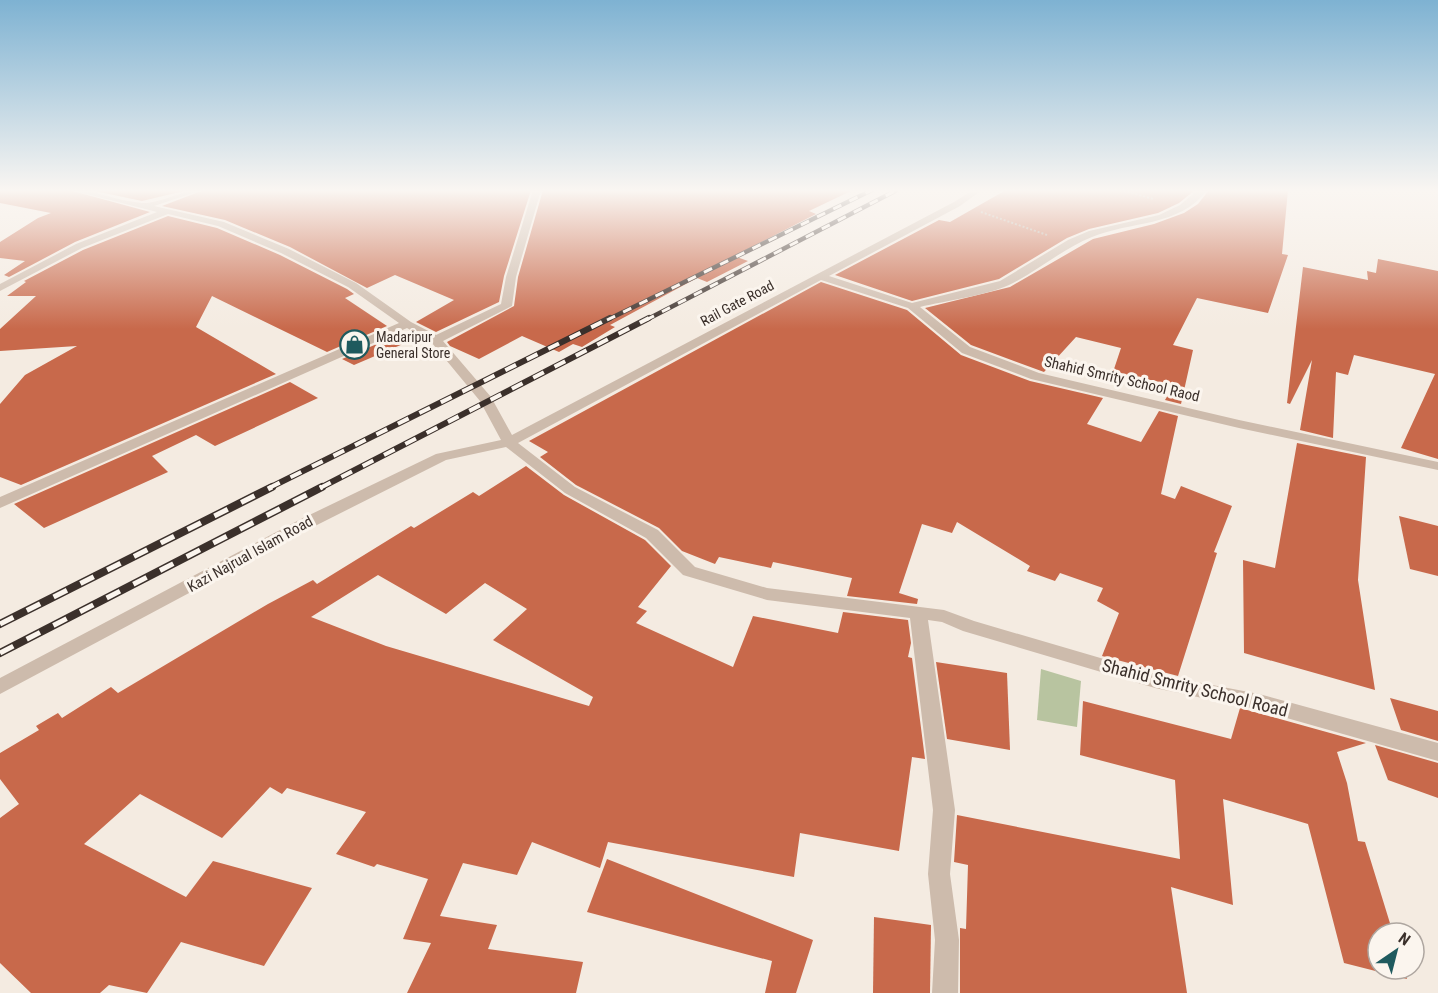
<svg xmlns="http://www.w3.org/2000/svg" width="1438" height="993" font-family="'Roboto Condensed',sans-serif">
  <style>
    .green { fill: #b8c4a0 }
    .building { fill: #c8694b; fill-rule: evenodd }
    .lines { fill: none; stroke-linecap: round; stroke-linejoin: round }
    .path { stroke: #b9a596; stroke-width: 2; stroke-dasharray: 2 2; stroke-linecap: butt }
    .minor { fill: #cdbbac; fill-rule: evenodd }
    .rail-far2-casing { stroke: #3b302b; stroke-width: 4.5 }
    .rail-far1-casing { stroke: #3b302b; stroke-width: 6 }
    .rail-casing { stroke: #3b302b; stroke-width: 8 }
    .rail-far2 { stroke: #fbf5ee; stroke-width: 3; stroke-dasharray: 9; stroke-linecap: butt }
    .rail-far1 { stroke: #fbf5ee; stroke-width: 4; stroke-dasharray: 12; stroke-linecap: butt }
    .rail { stroke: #fbf5ee; stroke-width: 5; stroke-dasharray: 15; stroke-linecap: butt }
    .labels { text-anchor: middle; stroke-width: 6; stroke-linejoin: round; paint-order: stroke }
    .far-street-label { font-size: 14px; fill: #3b302b; stroke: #fbf5ee }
    .far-poi-label { font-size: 14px; fill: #3b302b; stroke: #fbf5ee; text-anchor: start }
    .street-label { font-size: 15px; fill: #3b302b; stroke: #fbf5ee }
    .near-street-label { font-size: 18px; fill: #3b302b; stroke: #fbf5ee }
  </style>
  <rect width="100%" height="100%" fill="#f4ebe1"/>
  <path class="green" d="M 1041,669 L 1081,681 L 1077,727 L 1037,720 Z"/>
  <g class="building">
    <path d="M 0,190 L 69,190 L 150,212 L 75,242 L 9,277 L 4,275 L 25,261 L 0,258 L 0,242 L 38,218 L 51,213 L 0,203 Z"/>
    <path d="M 90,190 L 188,190 L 142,201 Z"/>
    <path d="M 204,190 L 531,190 L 504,276 L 499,302 L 436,332 L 416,322 L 454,300 L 395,275 L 367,288 L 290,247 L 225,220 L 162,206 Z"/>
    <path d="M 543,190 L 593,191 L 853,190 L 809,211 L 816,214 L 734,256 L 748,261 L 707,282 L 697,278 L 610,325 L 615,327 L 582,347 L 573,344 L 559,352 L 522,336 L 479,359 L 450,346 L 447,342 L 514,306 L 518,277 Z"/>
    <path d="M 1006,190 L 1195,190 L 1179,203 L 1158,213 L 1089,229 L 1067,238 L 999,279 L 912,301 L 835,275 L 939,220 L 950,222 Z"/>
    <path d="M 1209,190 L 1288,190 L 1282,254 L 1288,255 L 1268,313 L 1197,298 L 1173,345 L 1193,350 L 1181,404 L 1165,400 L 1174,385 L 1113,372 L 1121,348 L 1076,337 L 1044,372 L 971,345 L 925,308 L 1010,287 L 1093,239 L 1154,224 L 1184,213 L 1198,204 Z"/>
    <path d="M 168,216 L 217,228 L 280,255 L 347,289 L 354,294 L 345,298 L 387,326 L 327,352 L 212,296 L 196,327 L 276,374 L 21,485 L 0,477 L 0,404 L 25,375 L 77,346 L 0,351 L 0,329 L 36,296 L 7,296 L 26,282 L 24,281 L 83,250 Z"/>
    <path d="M 1378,259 L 1438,271 L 1438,459 L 1401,448 L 1435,374 L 1354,355 L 1348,375 L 1336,372 L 1333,438 L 1300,430 L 1312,360 L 1290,404 L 1287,403 L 1303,267 L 1368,280 L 1367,271 L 1376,273 Z"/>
    <path d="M 821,282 L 907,310 L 961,355 L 1030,381 L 1103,398 L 1087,424 L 1141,442 L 1159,411 L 1178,416 L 1161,494 L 1175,499 L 1181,486 L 1232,506 L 1214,552 L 1217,553 L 1178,676 L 1102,656 L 1119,613 L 1097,601 L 1103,588 L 1060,573 L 1055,581 L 1027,571 L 1030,566 L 957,522 L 952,533 L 922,524 L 899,593 L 918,599 L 917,604 L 847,596 L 852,578 L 773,562 L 771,568 L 719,557 L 715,564 L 682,551 L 659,528 L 576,485 L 540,457 L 548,452 L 529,441 Z"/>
    <path d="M 400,334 L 410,341 L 354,365 L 342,359 Z"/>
    <path d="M 290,382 L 318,398 L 215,446 L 196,435 L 152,456 L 168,472 L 44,528 L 14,504 Z"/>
    <path d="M 1297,443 L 1366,457 L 1358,580 L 1375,690 L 1244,653 L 1243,560 L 1275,568 Z"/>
    <path d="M 526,466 L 564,495 L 645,540 L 671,566 L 638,607 L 647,611 L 636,623 L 733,667 L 753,616 L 838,633 L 843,612 L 908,620 L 911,643 L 908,657 L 912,658 L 925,759 L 912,757 L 899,851 L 800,833 L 794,877 L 608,842 L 600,868 L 532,842 L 517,875 L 463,863 L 440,916 L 497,925 L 488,949 L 583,962 L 576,993 L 407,993 L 431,943 L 403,939 L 428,879 L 377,864 L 374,867 L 336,854 L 366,812 L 287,788 L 282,794 L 270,787 L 222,838 L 140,794 L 84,844 L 186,897 L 213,861 L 312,888 L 264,966 L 181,942 L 147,993 L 109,985 L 100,993 L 31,993 L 0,963 L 0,818 L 19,804 L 0,779 L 0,753 L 39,730 L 36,726 L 58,713 L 62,718 L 111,687 L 118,693 L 268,604 L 313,580 L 317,584 L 411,526 L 414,528 L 473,492 L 479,496 ZM 378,575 L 446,614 L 485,583 L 527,609 L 493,640 L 593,697 L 589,706 L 386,646 L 311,617 Z"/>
    <path d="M 1399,516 L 1438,526 L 1438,576 L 1410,569 Z"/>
    <path d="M 936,662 L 1007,673 L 1010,750 L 947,739 Z"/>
    <path d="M 1390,698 L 1438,711 L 1438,741 L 1401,730 Z"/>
    <path d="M 1083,701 L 1231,739 L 1240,708 L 1366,743 L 1337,752 L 1347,783 L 1358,841 L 1365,842 L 1393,933 L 1378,933 L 1378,969 L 1404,969 L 1407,979 L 1344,963 L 1308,824 L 1223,799 L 1233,905 L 1171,887 L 1187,993 L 960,993 L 960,928 L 966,929 L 968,865 L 954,862 L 957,815 L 1180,859 L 1175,780 L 1080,755 Z"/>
    <path d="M 1375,745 L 1438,763 L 1438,798 L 1388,780 Z"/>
    <path d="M 607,859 L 813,940 L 796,993 L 765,993 L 772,961 L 587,912 Z"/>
    <path d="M 874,917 L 931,925 L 930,993 L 873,993 Z"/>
  </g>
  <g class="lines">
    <g class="path">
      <path d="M 1120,190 L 1154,199"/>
      <path d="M 981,212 L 1047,235"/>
    </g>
    <path class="minor" d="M 71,190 C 95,190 117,201 142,203 C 159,204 182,190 202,190 L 154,206 L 224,222 L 289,249 L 356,283 L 411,322 L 436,335 L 501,304 L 506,277 L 533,190 L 541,190 L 516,277 L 512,306 L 443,341 L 491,397 L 512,435 L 954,202 L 973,190 L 982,190 L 960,206 L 829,276 L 912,303 L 1000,281 L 1068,240 L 1089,231 L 1159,215 L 1180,205 L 1198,190 L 1207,190 C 1180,227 1130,221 1092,237 C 1062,249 1038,271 1009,285 C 988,295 945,301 920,307 L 970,347 L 1039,373 L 1239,420 L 1438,462 L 1438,470 L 1239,428 L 1031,379 L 962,353 L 908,308 L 821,280 L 518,443 L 575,487 L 658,530 L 695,567 L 767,588 L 944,610 L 974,621 L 1155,674 L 1259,694 L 1438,743 L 1438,761 L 1259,710 L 1155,688 L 963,631 L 942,622 L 928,620 L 955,810 L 950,874 L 959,940 L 958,993 L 932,993 L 935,940 L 928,874 L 933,810 L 910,618 L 767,600 L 683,575 L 646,538 L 565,493 L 506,447 L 446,460 L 311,528 L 0,694 L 0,678 L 299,520 L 436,454 L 501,440 L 480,401 L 432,343 L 407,328 L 0,508 L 0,497 L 399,323 L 348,287 L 281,253 L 218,226 L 168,214 L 82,248 L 0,291 L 0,284 L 76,244 L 157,212 Z"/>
    <defs>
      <g id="rail-far2">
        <path d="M 607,320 L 872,190"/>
        <path d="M 646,320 L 897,190"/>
      </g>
      <g id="rail-far1">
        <path d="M 269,488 L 610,318"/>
        <path d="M 320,488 L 649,318"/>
      </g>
      <g id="rail">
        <path d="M 0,624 L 272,487"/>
        <path d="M 0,653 L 322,487"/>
      </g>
    </defs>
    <use href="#rail-far2" class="rail-far2-casing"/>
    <use href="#rail-far1" class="rail-far1-casing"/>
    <use href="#rail" class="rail-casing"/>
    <use href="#rail-far2" class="rail-far2"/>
    <use href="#rail-far1" class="rail-far1"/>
    <use href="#rail" class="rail"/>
  </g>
  <linearGradient id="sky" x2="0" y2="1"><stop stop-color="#7eb2d2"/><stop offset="0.58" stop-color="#faf6f2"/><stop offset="1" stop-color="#faf6f2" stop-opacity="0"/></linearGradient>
  <rect width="1438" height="329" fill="url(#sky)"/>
  <defs>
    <symbol id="shop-ring" viewBox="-11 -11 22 22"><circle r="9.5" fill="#fbf5ee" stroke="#1f5a5e" stroke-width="1.5"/><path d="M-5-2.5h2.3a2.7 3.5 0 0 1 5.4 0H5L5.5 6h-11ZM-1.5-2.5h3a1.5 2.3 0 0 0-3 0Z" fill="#1f5a5e"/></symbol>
  </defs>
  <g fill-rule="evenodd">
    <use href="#shop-ring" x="338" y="328" width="33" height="33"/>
  </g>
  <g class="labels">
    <g class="far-street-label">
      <text transform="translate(737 303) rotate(-28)" y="5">Rail Gate Road</text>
    </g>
    <g class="far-poi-label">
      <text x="376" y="342">Madaripur<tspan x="376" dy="16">General Store</tspan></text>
    </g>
    <g class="street-label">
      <text transform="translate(1122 379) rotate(13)" y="5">Shahid Smrity School Raod</text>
      <text transform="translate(250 554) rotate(-29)" y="5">Kazi Najrual Islam Road</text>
    </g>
    <g class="near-street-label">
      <text transform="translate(1195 688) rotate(14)" y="6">Shahid Smrity School Road</text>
    </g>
  </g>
  <g transform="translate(1396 951) rotate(35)"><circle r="28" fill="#fbf5ee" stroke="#aea6a0" stroke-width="1.5"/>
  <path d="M0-4.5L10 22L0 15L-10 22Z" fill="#1f5a5e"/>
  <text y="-9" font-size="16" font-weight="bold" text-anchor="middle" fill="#3b302b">N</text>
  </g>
</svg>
